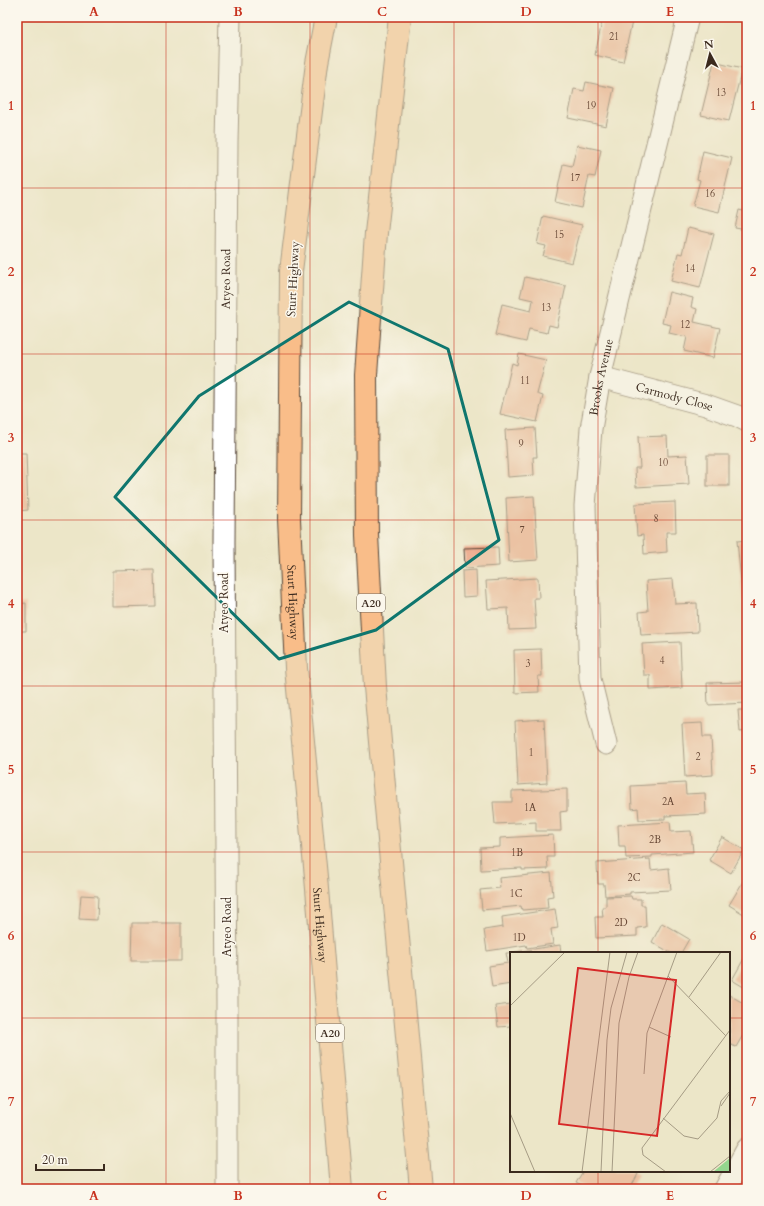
<svg xmlns="http://www.w3.org/2000/svg" width="764" height="1206" font-family="Cardo,serif">
  <style>
    .building { fill: #e89876 }
    .lines { fill: none; stroke-linecap: round; stroke-linejoin: round }
    .street-casing { stroke: #564638; stroke-width: 23 }
    .highway-casing { stroke: #564638; stroke-width: 24 }
    .street { stroke: #fff; stroke-width: 21 }
    .highway { stroke: #f9bd89; stroke-width: 22 }
    .marked { fill: none; stroke: #0f766e; stroke-width: 3; stroke-linejoin: round }
    .grid { fill: none; stroke: #c8321e; stroke-width: 1; stroke-opacity: 0.55 }
    .labels { text-anchor: middle; stroke-width: 3; stroke-linejoin: round; paint-order: stroke }
    .number-label { font-size: 10px; fill: #664634 }
    .shield { fill: #fbf7ec; stroke: #75685c; stroke-width: 1 }
    .shield-label { font-size: 11px; font-weight: bold; fill: #3b2a1e }
    .street-label { font-size: 12px; fill: #3b2a1e; stroke: #fbf7ec }
    .inset-road { fill: none; stroke: #a59b84; stroke-width: 1 }
    .view { fill: #d62828; fill-opacity: 0.15; stroke: #d62828; stroke-width: 2 }
    .inset-edge { fill: none; stroke: #3b2a1e; stroke-width: 2 }
    .neatline { fill: none; stroke: #c8321e; stroke-width: 1.5 }
    .grid-label { font-size: 13px; text-anchor: middle; font-weight: bold; fill: #c8321e }
  </style>
  <rect width="100%" height="100%" fill="#fbf7ec"/>
  <filter id="ink" filterUnits="userSpaceOnUse"><feTurbulence type="fractalNoise" baseFrequency=".025" numOctaves="2"/><feDisplacementMap in="SourceGraphic" scale="8" xChannelSelector="R" yChannelSelector="G"/><feConvolveMatrix kernelMatrix="1 2 1 2 8 2 1 2 1" color-interpolation-filters="sRGB"/></filter>
  <filter id="wash" filterUnits="userSpaceOnUse"><feTurbulence type="fractalNoise" baseFrequency=".012" numOctaves="4" result="noise"/><feDisplacementMap in="SourceGraphic" scale="16" xChannelSelector="R" yChannelSelector="G"/><feGaussianBlur stdDeviation="0.9" result="paint"/><feColorMatrix in="noise" values="0 0 0 0 0 0 0 0 0 0 0 0 0 0 0 0 0 1.4 0 .05"/><feComposite in="paint" operator="in"/></filter>
  <g filter="url(#wash)">
    <rect width="100%" height="100%" fill="#ece6c8"/>
    <g id="blocks">
      <g class="building">
        <path d="M 603,17 L 633,17 L 623,62 L 595,55 Z"/>
        <path d="M 714,62 L 742,69 L 729,121 L 701,115 Z"/>
        <path d="M 586,82 L 614,88 L 606,126 L 568,118 L 574,89 L 584,91 Z"/>
        <path d="M 577,145 L 601,150 L 595,177 L 589,176 L 582,208 L 555,202 L 563,164 L 572,166 Z"/>
        <path d="M 703,151 L 732,158 L 719,212 L 693,206 L 700,180 L 697,179 Z"/>
        <path d="M 739,210 L 747,212 L 747,230 L 735,228 Z"/>
        <path d="M 543,216 L 582,225 L 572,263 L 543,256 L 546,246 L 537,244 Z"/>
        <path d="M 688,228 L 714,234 L 700,288 L 671,281 L 678,253 L 682,254 Z"/>
        <path d="M 525,277 L 566,286 L 557,327 L 549,325 L 547,333 L 529,329 L 526,342 L 495,335 L 502,304 L 531,311 L 533,300 L 520,297 Z"/>
        <path d="M 669,292 L 693,298 L 691,307 L 697,309 L 694,322 L 720,328 L 713,358 L 684,351 L 687,337 L 669,333 L 671,325 L 662,323 Z"/>
        <path d="M 519,354 L 546,360 L 537,394 L 543,396 L 537,422 L 500,414 L 512,363 L 517,365 Z"/>
        <path d="M 535,428 L 537,457 L 533,457 L 534,475 L 508,477 L 505,430 Z"/>
        <path d="M 667,436 L 668,456 L 687,455 L 689,484 L 636,487 L 635,468 L 640,468 L 638,437 Z"/>
        <path d="M 17,453 L 26,453 L 28,510 L 17,511 Z"/>
        <rect x="707" y="455" width="22" height="31"/>
        <path d="M 534,496 L 538,560 L 509,562 L 506,498 Z"/>
        <path d="M 675,502 L 676,532 L 666,532 L 667,552 L 644,554 L 643,535 L 637,536 L 635,504 Z"/>
        <path d="M 747,540 L 747,600 L 743,601 L 737,541 Z"/>
        <path d="M 498,547 L 499,566 L 465,568 L 464,548 Z"/>
        <path d="M 154,570 L 155,606 L 113,607 L 113,571 Z"/>
        <path d="M 476,570 L 477,596 L 463,597 L 462,571 Z"/>
        <path d="M 538,578 L 539,598 L 534,598 L 536,629 L 509,630 L 508,608 L 488,609 L 486,581 Z"/>
        <path d="M 673,579 L 675,604 L 697,603 L 698,632 L 641,635 L 639,612 L 648,611 L 646,581 Z"/>
        <path d="M 26,603 L 26,631 L 17,631 L 17,604 Z"/>
        <path d="M 680,642 L 682,688 L 650,690 L 650,675 L 644,675 L 642,644 Z"/>
        <path d="M 541,649 L 542,676 L 538,676 L 539,692 L 515,693 L 514,650 Z"/>
        <path d="M 747,682 L 747,703 L 708,705 L 707,683 Z"/>
        <path d="M 738,710 L 747,710 L 747,731 L 740,732 Z"/>
        <path d="M 544,719 L 547,783 L 518,785 L 515,721 Z"/>
        <path d="M 702,723 L 703,737 L 711,737 L 713,775 L 685,777 L 682,724 Z"/>
        <path d="M 685,783 L 686,794 L 705,793 L 706,814 L 665,816 L 665,819 L 639,820 L 638,808 L 632,809 L 631,786 Z"/>
        <path d="M 567,789 L 567,811 L 560,812 L 561,831 L 536,831 L 536,822 L 495,824 L 493,802 L 512,802 L 512,791 Z"/>
        <path d="M 670,822 L 671,832 L 691,831 L 693,852 L 652,855 L 652,857 L 626,858 L 625,846 L 619,846 L 618,825 Z"/>
        <path d="M 553,835 L 554,857 L 547,857 L 548,869 L 522,870 L 522,868 L 481,870 L 480,848 L 500,847 L 500,838 Z"/>
        <path d="M 722,837 L 744,850 L 731,873 L 709,860 Z"/>
        <path d="M 650,859 L 651,870 L 669,868 L 671,890 L 630,892 L 630,894 L 605,896 L 604,884 L 598,884 L 597,863 Z"/>
        <path d="M 551,873 L 553,896 L 547,897 L 548,908 L 522,910 L 521,906 L 482,910 L 480,890 L 500,888 L 499,878 Z"/>
        <path d="M 747,875 L 747,916 L 729,905 Z"/>
        <path d="M 81,895 L 98,896 L 97,920 L 79,919 Z"/>
        <path d="M 631,896 L 632,899 L 641,899 L 641,905 L 645,905 L 646,927 L 637,928 L 637,936 L 596,938 L 595,917 L 603,917 L 602,907 L 606,907 L 606,897 Z"/>
        <path d="M 555,909 L 558,928 L 551,929 L 553,944 L 527,948 L 526,945 L 487,951 L 484,930 L 503,927 L 502,917 Z"/>
        <path d="M 132,923 L 181,923 L 181,961 L 131,961 Z"/>
        <path d="M 662,923 L 689,939 L 681,953 L 671,953 L 652,942 Z"/>
        <path d="M 560,945 L 561,953 L 515,953 L 515,952 Z"/>
        <path d="M 506,953 L 511,953 L 511,984 L 492,987 L 489,966 L 508,963 Z"/>
        <path d="M 747,953 L 747,989 L 732,980 Z"/>
        <path d="M 729,995 L 747,1005 L 747,1028 L 736,1047 L 729,1044 Z"/>
        <path d="M 511,1004 L 511,1026 L 498,1027 L 495,1006 Z"/>
        <path d="M 583,1171 L 633,1171 L 638,1174 L 630,1189 L 588,1189 L 576,1183 Z"/>
      </g>
    </g>
  </g>
  <g filter="url(#ink)">
    <use href="#blocks" fill-opacity="0" stroke="#564638" stroke-width="1"/>
    <g class="lines">
      <defs>
        <g id="street">
          <path id="s1" d="M 600,377 L 706,405 L 737,416 L 747,421"/>
          <path id="s2" d="M 606,744 L 590,679 L 585,506 L 591,429 L 600,377 L 688,17"/>
          <path id="s3" d="M 227,1189 L 227,1002 L 224,542 L 227,142 L 230,17"/>
          <path d="M 725,1189 L 747,1149"/>
        </g>
        <g id="highway">
          <path id="s4" d="M 326,17 L 317,63 L 291,271 L 289,519 L 296,668 L 316,877 L 342,1189"/>
          <path d="M 400,17 L 376,233 L 366,375 L 367,535 L 375,687 L 421,1189"/>
        </g>
      </defs>
      <use href="#street" class="street-casing"/>
      <use href="#highway" class="highway-casing"/>
      <use href="#street" class="street"/>
      <use href="#highway" class="highway"/>
    </g>
  </g>
  <path d="M0 0H764V1206H0ZM 349,302 L 448,349 L 499,540 L 376,630 L 279,659 L 115,497 L 199,396 Z" fill="#ece6c8" fill-opacity=".55" fill-rule="evenodd"/>
  <path class="marked" d="M 349,302 L 448,349 L 499,540 L 376,630 L 279,659 L 115,497 L 199,396 Z"/>
  <path class="grid" d="M 166,17 L 166,1189M 310,17 L 310,1189M 454,17 L 454,1189M 598,17 L 598,953M 17,188 L 747,188M 17,354 L 747,354M 17,520 L 747,520M 17,686 L 747,686M 17,852 L 747,852M 17,1018 L 511,1018M 729,1018 L 747,1018M 598,1171 L 598,1189"/>
  <g class="labels">
    <g class="number-label">
      <text x="614" y="40">21</text>
      <text x="721" y="96">13</text>
      <text x="591" y="109">19</text>
      <text x="575" y="181">17</text>
      <text x="710" y="197">16</text>
      <text x="559" y="238">15</text>
      <text x="690" y="272">14</text>
      <text x="546" y="311">13</text>
      <text x="685" y="328">12</text>
      <text x="525" y="384">11</text>
      <text x="521" y="447">9</text>
      <text x="663" y="466">10</text>
      <text x="656" y="522">8</text>
      <text x="522" y="533">7</text>
      <text x="662" y="664">4</text>
      <text x="528" y="667">3</text>
      <text x="531" y="756">1</text>
      <text x="698" y="760">2</text>
      <text x="668" y="805">2A</text>
      <text x="530" y="811">1A</text>
      <text x="655" y="843">2B</text>
      <text x="517" y="856">1B</text>
      <text x="634" y="881">2C</text>
      <text x="516" y="897">1C</text>
      <text x="621" y="926">2D</text>
      <text x="519" y="941">1D</text>
    </g>
    <g class="shield">
      <rect x="357" y="594" width="28" height="18" rx="3"/>
      <rect x="316" y="1024" width="28" height="18" rx="3"/>
    </g>
    <g class="shield-label">
      <text x="371" y="607">A20</text>
      <text x="330" y="1037">A20</text>
    </g>
    <g class="street-label">
      <text dy="4" stroke="none"><textPath href="#s3" startOffset="910">Atyeo Road</textPath></text>
      <text transform="translate(293 279) rotate(-87)" y="4">Sturt Highway</text>
      <text dy="4" stroke="none"><textPath href="#s2" startOffset="370">Brooks Avenue</textPath></text>
      <text dy="4" stroke="none"><textPath href="#s1" startOffset="77">Carmody Close</textPath></text>
      <text transform="translate(224 603) rotate(-90)" y="4">Atyeo Road</text>
      <text dy="4" stroke="none"><textPath href="#s4" startOffset="588">Sturt Highway</textPath></text>
      <text dy="4" stroke="none"><textPath href="#s4" startOffset="912">Sturt Highway</textPath></text>
      <text transform="translate(227 927) rotate(-90)" y="4">Atyeo Road</text>
    </g>
  </g>
  <g transform="translate(510 952)">
    <rect width="220" height="220" fill="#ece6c8"/>
    <path d="M 220,206 L 220,220 L 203,220 Z" fill="#94d68e"/>
    <path class="inset-road" d="M 158,24 L 216,84M 179,45 L 211,0M 0,54 L 55,0M 139,75 L 161,85M 134,122 L 137,81 L 167,0M 211,154 L 220,141M 0,161 L 25,220M 153,166 L 174,184 L 188,187 L 207,166 L 211,149 L 220,139M 72,220 L 100,0M 91,220 L 97,88 L 101,56 L 117,0M 102,220 L 109,71 L 119,25 L 128,0M 156,220 L 133,203 L 132,196 L 220,78M 200,220 L 220,204"/>
    <path class="view" d="M 68,16 L 166,28 L 147,184 L 49,172 Z"/>
    <rect width="220" height="220" class="inset-edge"/>
  </g>
  <rect width="764" height="1206" fill="none" stroke="#fbf7ec" stroke-width="44"/>
  <g transform="translate(710 54) rotate(353)" stroke="#fbf7ec" stroke-width="3" paint-order="stroke">
  <path d="M0-3L7 15L0 10L-7 15Z" fill="#3b2a1e"/>
  <text y="-6" font-size="11" font-weight="bold" text-anchor="middle" fill="#3b2a1e">N</text>
  </g>
  <path d="M36 1164v6h68v-6" fill="none" stroke="#3b2a1e" stroke-width="2"/>
  <text x="42" y="1164" font-size="12" fill="#3b2a1e" stroke="#fbf7ec" stroke-width="3" paint-order="stroke">20 m</text>
  <rect x="22" y="22" width="720" height="1162" class="neatline"/>
  <g class="grid-label">
    <text x="94" y="16">A</text>
    <text x="238" y="16">B</text>
    <text x="382" y="16">C</text>
    <text x="526" y="16">D</text>
    <text x="670" y="16">E</text>
    <text x="11" y="110">1</text>
    <text x="753" y="110">1</text>
    <text x="11" y="276">2</text>
    <text x="753" y="276">2</text>
    <text x="11" y="442">3</text>
    <text x="753" y="442">3</text>
    <text x="11" y="608">4</text>
    <text x="753" y="608">4</text>
    <text x="11" y="774">5</text>
    <text x="753" y="774">5</text>
    <text x="11" y="940">6</text>
    <text x="753" y="940">6</text>
    <text x="11" y="1106">7</text>
    <text x="753" y="1106">7</text>
    <text x="94" y="1200">A</text>
    <text x="238" y="1200">B</text>
    <text x="382" y="1200">C</text>
    <text x="526" y="1200">D</text>
    <text x="670" y="1200">E</text>
  </g>
</svg>
